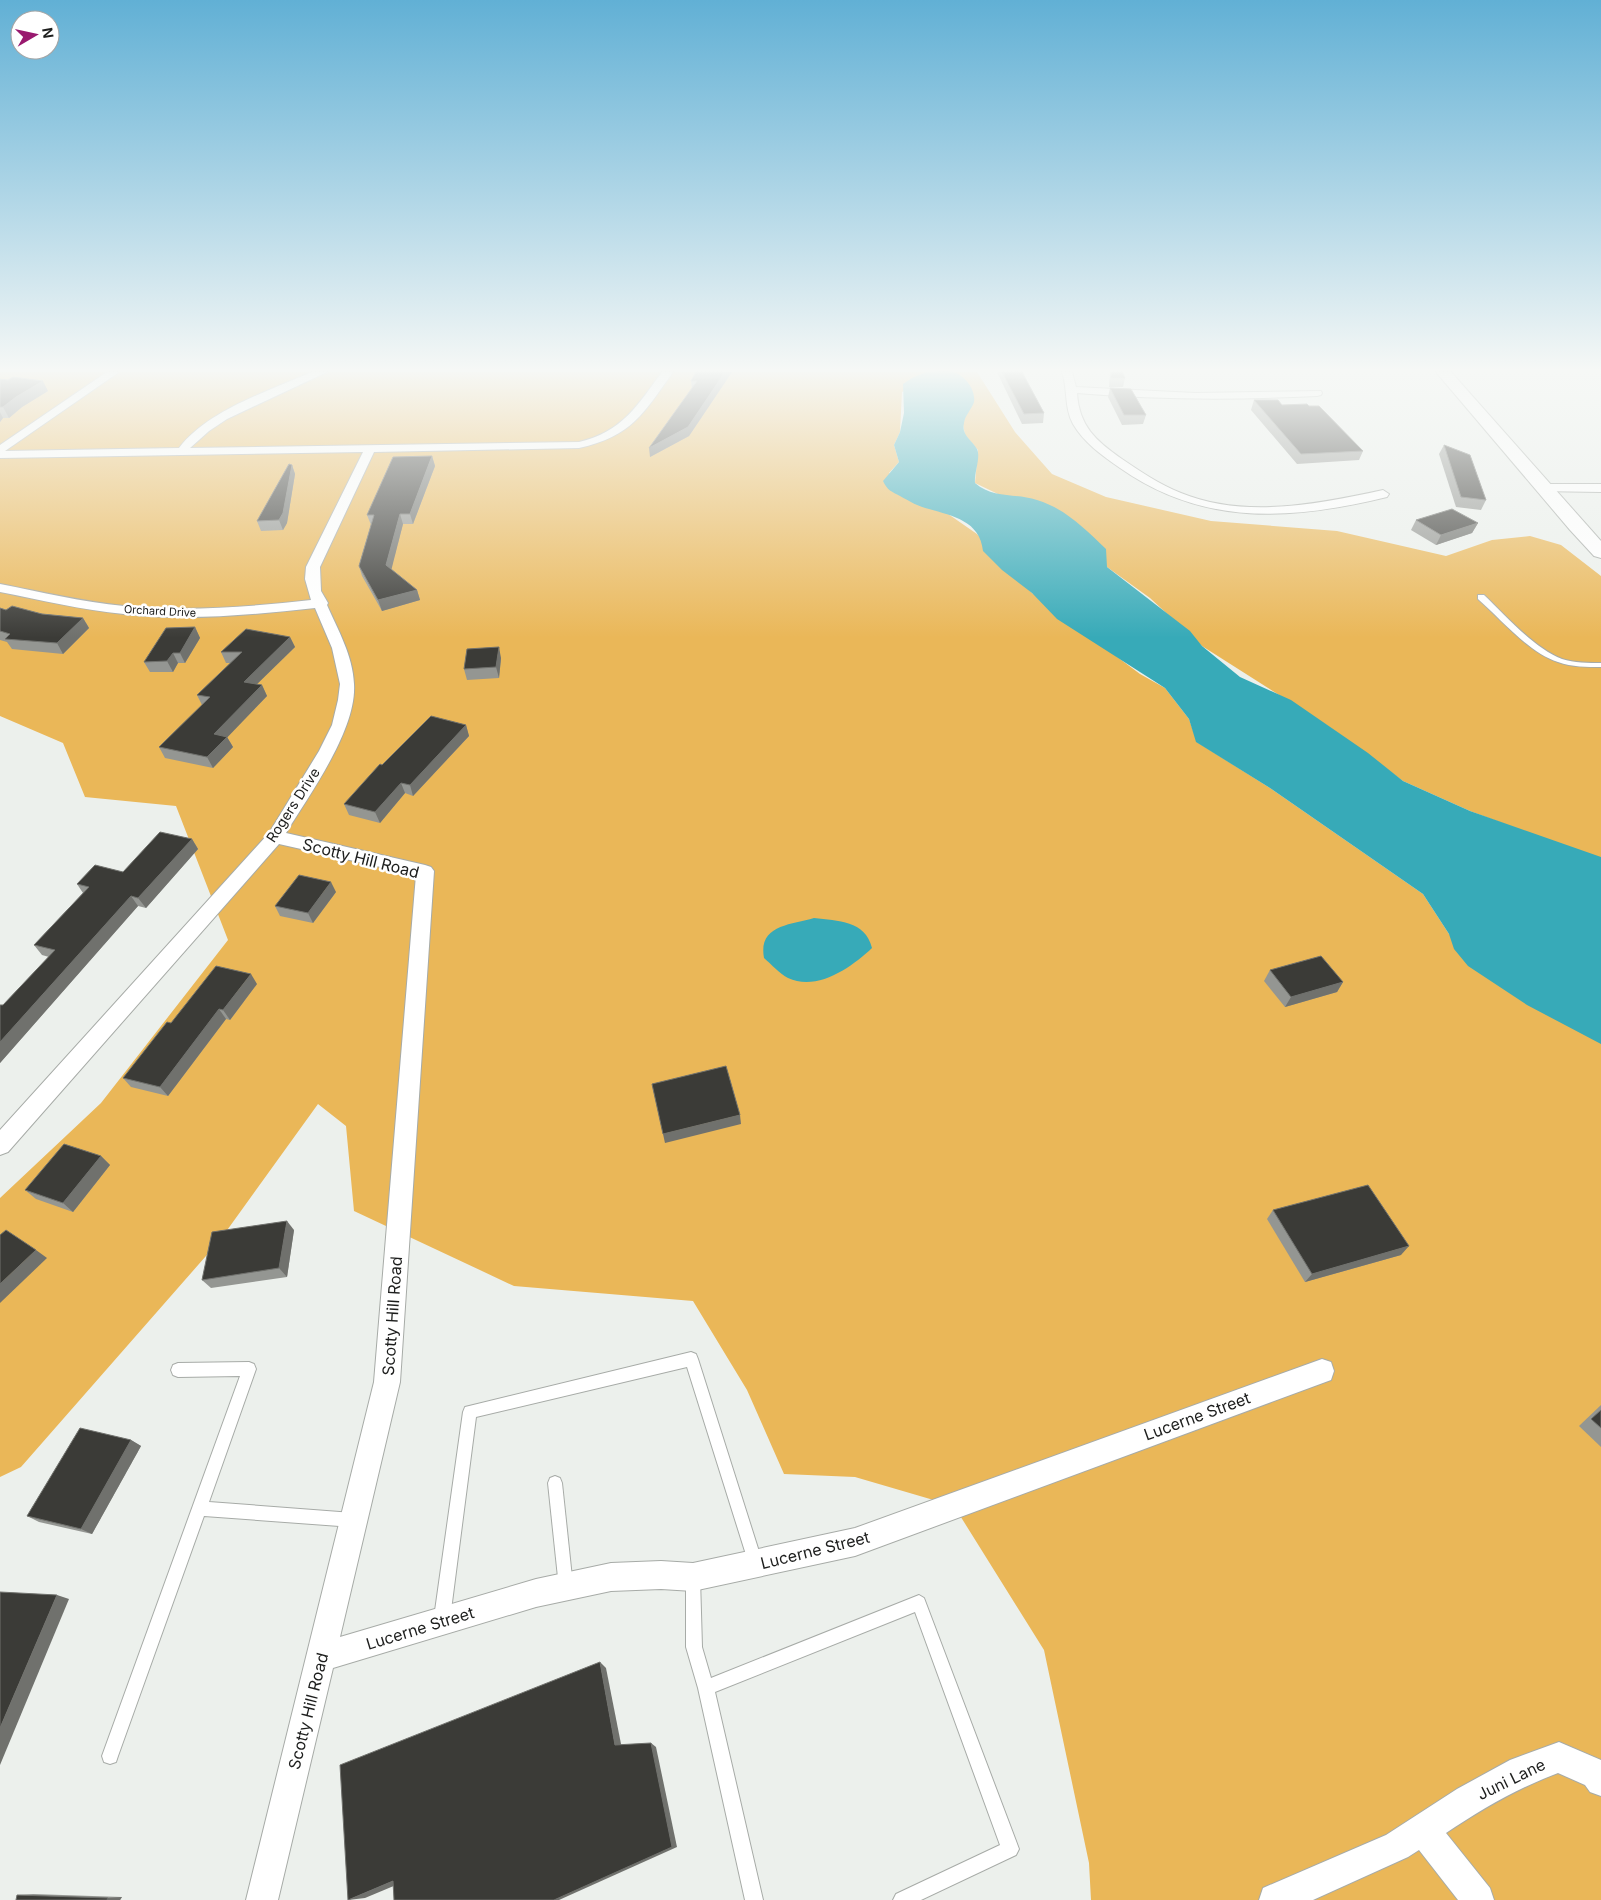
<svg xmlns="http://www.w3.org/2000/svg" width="1601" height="1900" font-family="Inter,sans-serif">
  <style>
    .forest { fill: #eab758 }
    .water { fill: #37aab8 }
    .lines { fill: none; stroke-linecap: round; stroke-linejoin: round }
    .service-casing { stroke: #a7aba7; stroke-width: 2 }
    .minor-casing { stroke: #a7aba7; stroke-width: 2 }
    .primary-casing { stroke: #a7aba7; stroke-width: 2 }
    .service { fill: #fff; fill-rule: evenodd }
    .minor { fill: #fff; fill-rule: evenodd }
    .primary { fill: #fff; fill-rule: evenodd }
    .wall { fill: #949692 }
    .shaded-wall { fill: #70716d }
    .building { fill: #3b3b37; stroke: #70716d }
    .labels { text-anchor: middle; stroke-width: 5; stroke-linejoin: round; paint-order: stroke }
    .far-street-label { font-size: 11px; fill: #1d1e1d; stroke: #fff }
    .street-label { font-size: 14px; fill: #1d1e1d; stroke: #fff }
    .near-street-label { font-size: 16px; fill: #1d1e1d; stroke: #fff }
  </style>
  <rect width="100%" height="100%" fill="#ecf0ec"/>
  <g class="forest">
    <path d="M 0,372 L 940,372 L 902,392 L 900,432 L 894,445 L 899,462 L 889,473 L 977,534 L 1032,593 L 1140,674 L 1165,688 L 1189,719 L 1197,742 L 1270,788 L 1423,894 L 1449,934 L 1601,1042 L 1601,1900 L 1091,1900 L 1089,1863 L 1044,1650 L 954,1506 L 855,1477 L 784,1474 L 747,1390 L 693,1301 L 514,1286 L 354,1211 L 346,1126 L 318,1104 L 220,1240 L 21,1467 L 0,1477 L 0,1198 L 101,1103 L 228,940 L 176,806 L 85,797 L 63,743 L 0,716 Z"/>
    <path d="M 953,372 L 977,372 L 1015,432 L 1052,474 L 1106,497 L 1211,521 L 1337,531 L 1446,556 L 1492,540 L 1530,536 L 1561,545 L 1601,576 L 1601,860 L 1470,811 L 1403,781 L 1328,726 L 1202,646 L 1150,598 L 1107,567 L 1000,495 L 975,483 L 978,450 L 965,435 Z"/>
  </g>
  <g class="water">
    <path d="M 926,372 C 935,372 945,370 953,372 C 965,375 976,390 974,402 C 972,409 965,415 964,423 C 961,435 972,440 977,449 C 981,457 974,473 975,483 C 993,499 1016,493 1037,500 C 1066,509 1085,529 1106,549 L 1107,567 L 1190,631 L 1202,646 L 1240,677 L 1291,700 L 1368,753 L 1403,781 L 1470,811 L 1601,857 L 1601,1044 L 1527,1005 L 1468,966 L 1454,949 L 1449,934 L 1423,894 L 1270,788 L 1196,742 L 1189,719 L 1165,688 L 1057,619 L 1032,593 L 1002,570 L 983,551 C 980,521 953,516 929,509 C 919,507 909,501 900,496 C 892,492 887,490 883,481 L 899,462 L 894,445 L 900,432 L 904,413 L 903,384 L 912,378 Z"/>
    <path d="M 814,918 C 838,921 865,920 872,948 C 852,967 817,992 788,978 C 780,974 771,964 764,958 C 758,925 790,925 814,918 Z"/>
  </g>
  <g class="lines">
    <defs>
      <g id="service">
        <path d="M 1478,595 L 1484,595 C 1506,616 1534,648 1562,659 C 1574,663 1588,663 1601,663 L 1601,667 C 1587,667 1572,667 1558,662 C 1529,653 1501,619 1478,599 Z"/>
        <path d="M 691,1352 L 696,1354 L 698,1359 L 762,1561 L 760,1566 L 755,1568 L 750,1566 L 748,1561 L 687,1367 L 476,1417 L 450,1618 L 447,1623 L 442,1626 L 437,1623 L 434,1618 L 463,1412 L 465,1407 Z"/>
        <path d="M 249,1362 L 254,1364 L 256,1369 L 209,1502 L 353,1513 L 358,1515 L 360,1520 L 358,1525 L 353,1527 L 204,1516 L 118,1756 L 116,1762 L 110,1764 L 104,1762 L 102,1756 L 240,1376 L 178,1377 L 173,1375 L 171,1370 L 173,1365 L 178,1363 Z"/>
        <path d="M 555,1476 L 560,1478 L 562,1483 L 573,1587 L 571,1592 L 566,1594 L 561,1592 L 559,1587 L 548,1483 L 550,1478 Z"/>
        <path d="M 693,1571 L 698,1573 L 700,1578 L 702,1647 L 711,1678 L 919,1595 L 924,1598 L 1019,1849 L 1016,1855 L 921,1900 L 893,1900 L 896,1894 L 1000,1845 L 915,1612 L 715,1692 L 763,1900 L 745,1900 L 698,1688 L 686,1647 L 686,1578 L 688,1573 Z"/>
      </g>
      <g id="minor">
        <path d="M 107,372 L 119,372 L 5,451 L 179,448 C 208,410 269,391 312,372 L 327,372 L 227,419 L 209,431 L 190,448 L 579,442 C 622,432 638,405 662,372 L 673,372 C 643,414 632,436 579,448 L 374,452 L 320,567 L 321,591 L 328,603 L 327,605 C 338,630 353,656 354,684 C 357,730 309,795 286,833 L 425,865 L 431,867 L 434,871 L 400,1382 L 340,1637 L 536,1579 L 611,1563 L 661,1561 L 693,1563 L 855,1528 L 1322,1359 L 1331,1362 L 1334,1371 L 1331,1380 L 855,1556 L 693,1591 L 661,1589 L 611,1591 L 536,1607 L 333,1668 L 278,1900 L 246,1900 L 374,1382 L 416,875 L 279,844 L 8,1152 L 0,1155 L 0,1130 L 269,833 L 319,751 L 332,725 L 338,700 L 340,684 L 332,648 L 315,608 C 251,615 187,621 124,614 C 82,610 41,600 0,592 L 0,584 C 41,592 82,602 124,606 C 186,612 249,607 311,600 L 305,579 L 306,567 L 363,452 L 0,458 L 0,445 Z"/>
        <path d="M 1062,372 L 1072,372 L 1076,387 L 1195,393 L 1321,391 L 1322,393 L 1321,395 L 1317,396 C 1237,400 1157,400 1077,393 C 1079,426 1096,441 1122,459 C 1141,472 1159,484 1181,493 C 1244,519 1319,504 1383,490 L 1389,494 L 1387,497 C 1292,520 1204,527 1120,468 C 1103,456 1084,443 1073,424 C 1064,408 1068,389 1062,372 Z"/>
        <path d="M 1542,484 L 1601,484 L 1601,492 L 1538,491 L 1536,488 L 1538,485 Z"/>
        <path d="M 1559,1742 L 1601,1760 L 1601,1796 L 1590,1792 L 1585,1785 L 1558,1773 C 1518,1788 1482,1809 1446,1833 L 1490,1888 L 1494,1900 L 1458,1900 L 1419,1850 L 1408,1857 L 1313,1900 L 1259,1900 L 1263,1888 L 1386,1835 L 1457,1789 L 1510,1760 Z"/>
      </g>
      <path id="primary" d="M 1436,372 L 1451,372 L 1601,541 L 1601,558 L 1594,556 L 1570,530 Z"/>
    </defs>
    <use href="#service" class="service-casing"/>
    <use href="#minor" class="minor-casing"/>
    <use href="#primary" class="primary-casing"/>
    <use href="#service" class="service"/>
    <use href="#minor" class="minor"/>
    <use href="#primary" class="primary"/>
  </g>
  <g class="wall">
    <path d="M 696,372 L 732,372 L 689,436 L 650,457 L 692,389 L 691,381 Z"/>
    <path d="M 997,372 L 1022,372 L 1044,413 L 1043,423 L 1022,424 Z"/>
    <path d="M 1110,372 L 1122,372 L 1125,378 L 1123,387 L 1109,387 Z"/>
    <path d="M 0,379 L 48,391 L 22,407 L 9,418 L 3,418 L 0,422 Z"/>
    <path d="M 1110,388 L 1146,415 L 1143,424 L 1122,425 L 1108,397 Z"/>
    <path d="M 1254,400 L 1282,405 L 1309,406 L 1363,451 L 1359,460 L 1297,464 L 1251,410 Z"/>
    <path d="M 1444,445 L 1486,500 L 1481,510 L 1456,507 L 1439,454 Z"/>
    <path d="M 432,456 L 435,466 L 413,524 L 403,524 L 391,569 L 417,590 L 420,600 L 382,611 L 362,576 L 359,566 L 371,525 L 367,515 Z"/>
    <path d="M 292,465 L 295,474 L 287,523 L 283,530 L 261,531 L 257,521 Z"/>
    <path d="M 1416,520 L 1478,523 L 1472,533 L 1436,545 L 1411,530 Z"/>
    <path d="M 0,608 L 6,610 L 83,618 L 89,628 L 63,654 L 12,649 L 7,642 L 0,640 Z"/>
    <path d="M 195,627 L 200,638 L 185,663 L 178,663 L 173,672 L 150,672 L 144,662 Z"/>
    <path d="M 290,637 L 295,647 L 257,684 L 262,685 L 267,696 L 227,737 L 233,747 L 213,768 L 165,758 L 159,747 L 202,705 L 197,695 L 231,663 L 226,663 L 221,652 Z"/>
    <path d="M 501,658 L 499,678 L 467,680 L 464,669 Z"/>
    <path d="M 466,725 L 469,736 L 413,796 L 405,793 L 380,823 L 349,815 L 344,804 L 382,765 Z"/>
    <path d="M 192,839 L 198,849 L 146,908 L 138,906 L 0,1063 L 0,1005 L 3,1005 L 49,957 L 42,955 L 34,945 L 83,893 L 77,884 L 123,872 Z"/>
    <path d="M 336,892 L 313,923 L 280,916 L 275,906 Z"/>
    <path d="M 1270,970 L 1343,982 L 1337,992 L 1285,1007 L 1264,981 Z"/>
    <path d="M 257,984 L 230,1020 L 226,1019 L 168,1096 L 131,1087 L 123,1078 L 171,1023 Z"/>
    <path d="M 101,1156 L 110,1165 L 73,1212 L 36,1199 L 25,1190 Z"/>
    <path d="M 1273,1210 L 1401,1255 L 1305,1282 L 1267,1219 Z"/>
    <path d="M 294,1230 L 287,1277 L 211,1288 L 202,1280 Z"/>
    <path d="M 1601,1405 L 1601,1447 L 1579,1426 Z"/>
    <path d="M 131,1440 L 141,1446 L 92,1534 L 39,1522 L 27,1516 Z"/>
    <path d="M 33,1894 L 122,1897 L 120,1900 L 17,1895 Z"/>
  </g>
  <g class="shaded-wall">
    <path d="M 725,372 L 732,372 L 689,436 L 650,457 L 649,448 Z"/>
    <path d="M 43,381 L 48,391 L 22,407 L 9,418 L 3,407 L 16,397 Z"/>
    <path d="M 0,412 L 3,418 L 0,422 Z"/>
    <path d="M 432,456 L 435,466 L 413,524 L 410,514 Z"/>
    <path d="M 292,465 L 295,474 L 287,523 L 283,530 L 279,520 Z"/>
    <path d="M 400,514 L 403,524 L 390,575 L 386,565 Z"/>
    <path d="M 1478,523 L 1472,533 L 1436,545 L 1441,535 Z"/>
    <path d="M 417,590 L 420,600 L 382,611 L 378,600 Z"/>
    <path d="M 83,618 L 89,628 L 63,654 L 57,643 Z"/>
    <path d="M 195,627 L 200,638 L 185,663 L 180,653 Z"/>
    <path d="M 290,637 L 295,647 L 249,692 L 244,682 Z"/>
    <path d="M 499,647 L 501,658 L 499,678 L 496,667 Z"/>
    <path d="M 173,653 L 178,663 L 173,672 L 167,661 Z"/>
    <path d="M 262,685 L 267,696 L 220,745 L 214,734 Z"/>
    <path d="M 466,725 L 469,736 L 413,796 L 410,785 Z"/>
    <path d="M 227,737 L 233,747 L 213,768 L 207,757 Z"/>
    <path d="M 401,783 L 405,793 L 380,823 L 375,812 Z"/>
    <path d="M 192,839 L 198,849 L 146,908 L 138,898 Z"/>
    <path d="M 331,882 L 336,892 L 313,923 L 308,913 Z"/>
    <path d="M 131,896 L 138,906 L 0,1063 L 0,1042 Z"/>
    <path d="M 251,974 L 257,984 L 230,1020 L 223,1010 Z"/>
    <path d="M 1343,982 L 1337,992 L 1285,1007 L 1291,997 Z"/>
    <path d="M 219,1009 L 226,1019 L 168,1096 L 160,1087 Z"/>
    <path d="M 740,1115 L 741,1124 L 665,1143 L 663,1134 Z"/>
    <path d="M 101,1156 L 110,1165 L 73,1212 L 63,1203 Z"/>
    <path d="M 287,1221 L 294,1230 L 287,1277 L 279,1268 Z"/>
    <path d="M 1409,1246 L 1401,1255 L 1305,1282 L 1312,1274 Z"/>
    <path d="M 36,1250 L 47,1258 L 0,1303 L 0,1284 Z"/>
    <path d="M 131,1440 L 141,1446 L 92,1534 L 81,1529 Z"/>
    <path d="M 57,1595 L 69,1599 L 0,1765 L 0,1728 Z"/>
    <path d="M 600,1662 L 606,1668 L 622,1749 L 615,1745 Z"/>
    <path d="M 651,1743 L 656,1747 L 677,1847 L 559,1900 L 554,1900 Z"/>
    <path d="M 408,1880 L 365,1898 L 348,1900 L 393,1881 Z"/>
    <path d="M 122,1897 L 120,1900 L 107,1900 L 108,1898 Z"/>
  </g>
  <g class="building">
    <path d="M 696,372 L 725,372 L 688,427 L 649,448 L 697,381 L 691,381 Z"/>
    <path d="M 1002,372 L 1022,372 L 1044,413 L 1024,414 Z"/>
    <path d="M 1111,372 L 1122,372 L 1125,378 L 1111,378 Z"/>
    <path d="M 13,377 L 43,381 L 16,397 L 3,407 L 0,407 L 0,379 L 8,380 Z"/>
    <path d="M 1110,388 L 1131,389 L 1146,415 L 1124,415 Z"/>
    <path d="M 1254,400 L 1278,400 L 1282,405 L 1307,404 L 1309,406 L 1319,406 L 1363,451 L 1301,454 Z"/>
    <path d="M 1444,445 L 1470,455 L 1486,500 L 1461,497 Z"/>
    <path d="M 432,456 L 410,514 L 400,514 L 386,565 L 417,590 L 378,600 L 359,566 L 374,515 L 367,515 L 393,457 Z"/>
    <path d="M 289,464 L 292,465 L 283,513 L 279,520 L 257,521 Z"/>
    <path d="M 1452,509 L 1478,523 L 1441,535 L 1416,520 Z"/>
    <path d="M 12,606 L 42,614 L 83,618 L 57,643 L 5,639 L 10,634 L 0,631 L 0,608 L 6,610 Z"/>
    <path d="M 195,627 L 180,653 L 173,653 L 167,661 L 144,662 L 166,628 Z"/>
    <path d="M 246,629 L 290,637 L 244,682 L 262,685 L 214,734 L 227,737 L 207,757 L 159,747 L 210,697 L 197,695 L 242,652 L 221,652 Z"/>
    <path d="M 499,647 L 496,667 L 464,669 L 467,649 Z"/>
    <path d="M 431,716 L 466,725 L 410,785 L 401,783 L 375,812 L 344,804 L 380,764 L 382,765 Z"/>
    <path d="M 160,832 L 192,839 L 138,898 L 131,896 L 0,1042 L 0,1005 L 3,1005 L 55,950 L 34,945 L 89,887 L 77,884 L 95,865 L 123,872 Z"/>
    <path d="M 299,875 L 331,882 L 308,913 L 275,906 Z"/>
    <path d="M 1321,956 L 1343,982 L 1291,997 L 1270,970 Z"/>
    <path d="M 216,966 L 251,974 L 223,1010 L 219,1009 L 160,1087 L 123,1078 L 167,1022 L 171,1023 Z"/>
    <path d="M 726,1066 L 740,1115 L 663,1134 L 652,1084 Z"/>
    <path d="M 64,1144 L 101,1156 L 63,1203 L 25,1190 Z"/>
    <path d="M 1368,1185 L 1409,1246 L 1312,1274 L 1273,1210 Z"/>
    <path d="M 287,1221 L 279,1268 L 202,1280 L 212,1232 Z"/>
    <path d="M 6,1230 L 36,1250 L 0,1284 L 0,1235 Z"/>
    <path d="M 1601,1410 L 1601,1428 L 1591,1419 Z"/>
    <path d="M 80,1428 L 131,1440 L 81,1529 L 27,1516 Z"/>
    <path d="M 0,1592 L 57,1595 L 0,1728 Z"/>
    <path d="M 600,1662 L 615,1745 L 651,1743 L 672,1847 L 554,1900 L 394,1900 L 393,1881 L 348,1900 L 340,1765 Z"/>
    <path d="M 17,1895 L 108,1898 L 107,1900 L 16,1900 Z"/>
  </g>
  <linearGradient id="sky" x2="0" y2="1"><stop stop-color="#61b0d5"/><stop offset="0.58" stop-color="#f6f8f6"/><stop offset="1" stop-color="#f6f8f6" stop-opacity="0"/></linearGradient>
  <rect width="1601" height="638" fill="url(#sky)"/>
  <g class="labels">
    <g class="far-street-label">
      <text transform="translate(160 611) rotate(3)" y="4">Orchard Drive</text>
    </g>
    <g class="street-label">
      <text transform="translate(293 805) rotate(-57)" y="5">Rogers Drive</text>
    </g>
    <g class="near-street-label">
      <text transform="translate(361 858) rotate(14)" y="6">Scotty Hill Road</text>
      <text transform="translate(392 1316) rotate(-86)" y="6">Scotty Hill Road</text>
      <text transform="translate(1197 1416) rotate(-20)" y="6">Lucerne Street</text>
      <text transform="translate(815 1550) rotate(-14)" y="6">Lucerne Street</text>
      <text transform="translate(420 1628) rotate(-17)" y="6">Lucerne Street</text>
      <text transform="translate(308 1711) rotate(-76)" y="6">Scotty Hill Road</text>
      <text transform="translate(1511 1779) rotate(-26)" y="6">Juni Lane</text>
    </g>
  </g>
  <g transform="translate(35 35) rotate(81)"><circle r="24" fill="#ffffff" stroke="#a5a5a5"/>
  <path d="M0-4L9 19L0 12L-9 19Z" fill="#99196f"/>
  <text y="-8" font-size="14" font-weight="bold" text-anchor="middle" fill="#1d1e1d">N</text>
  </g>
</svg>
